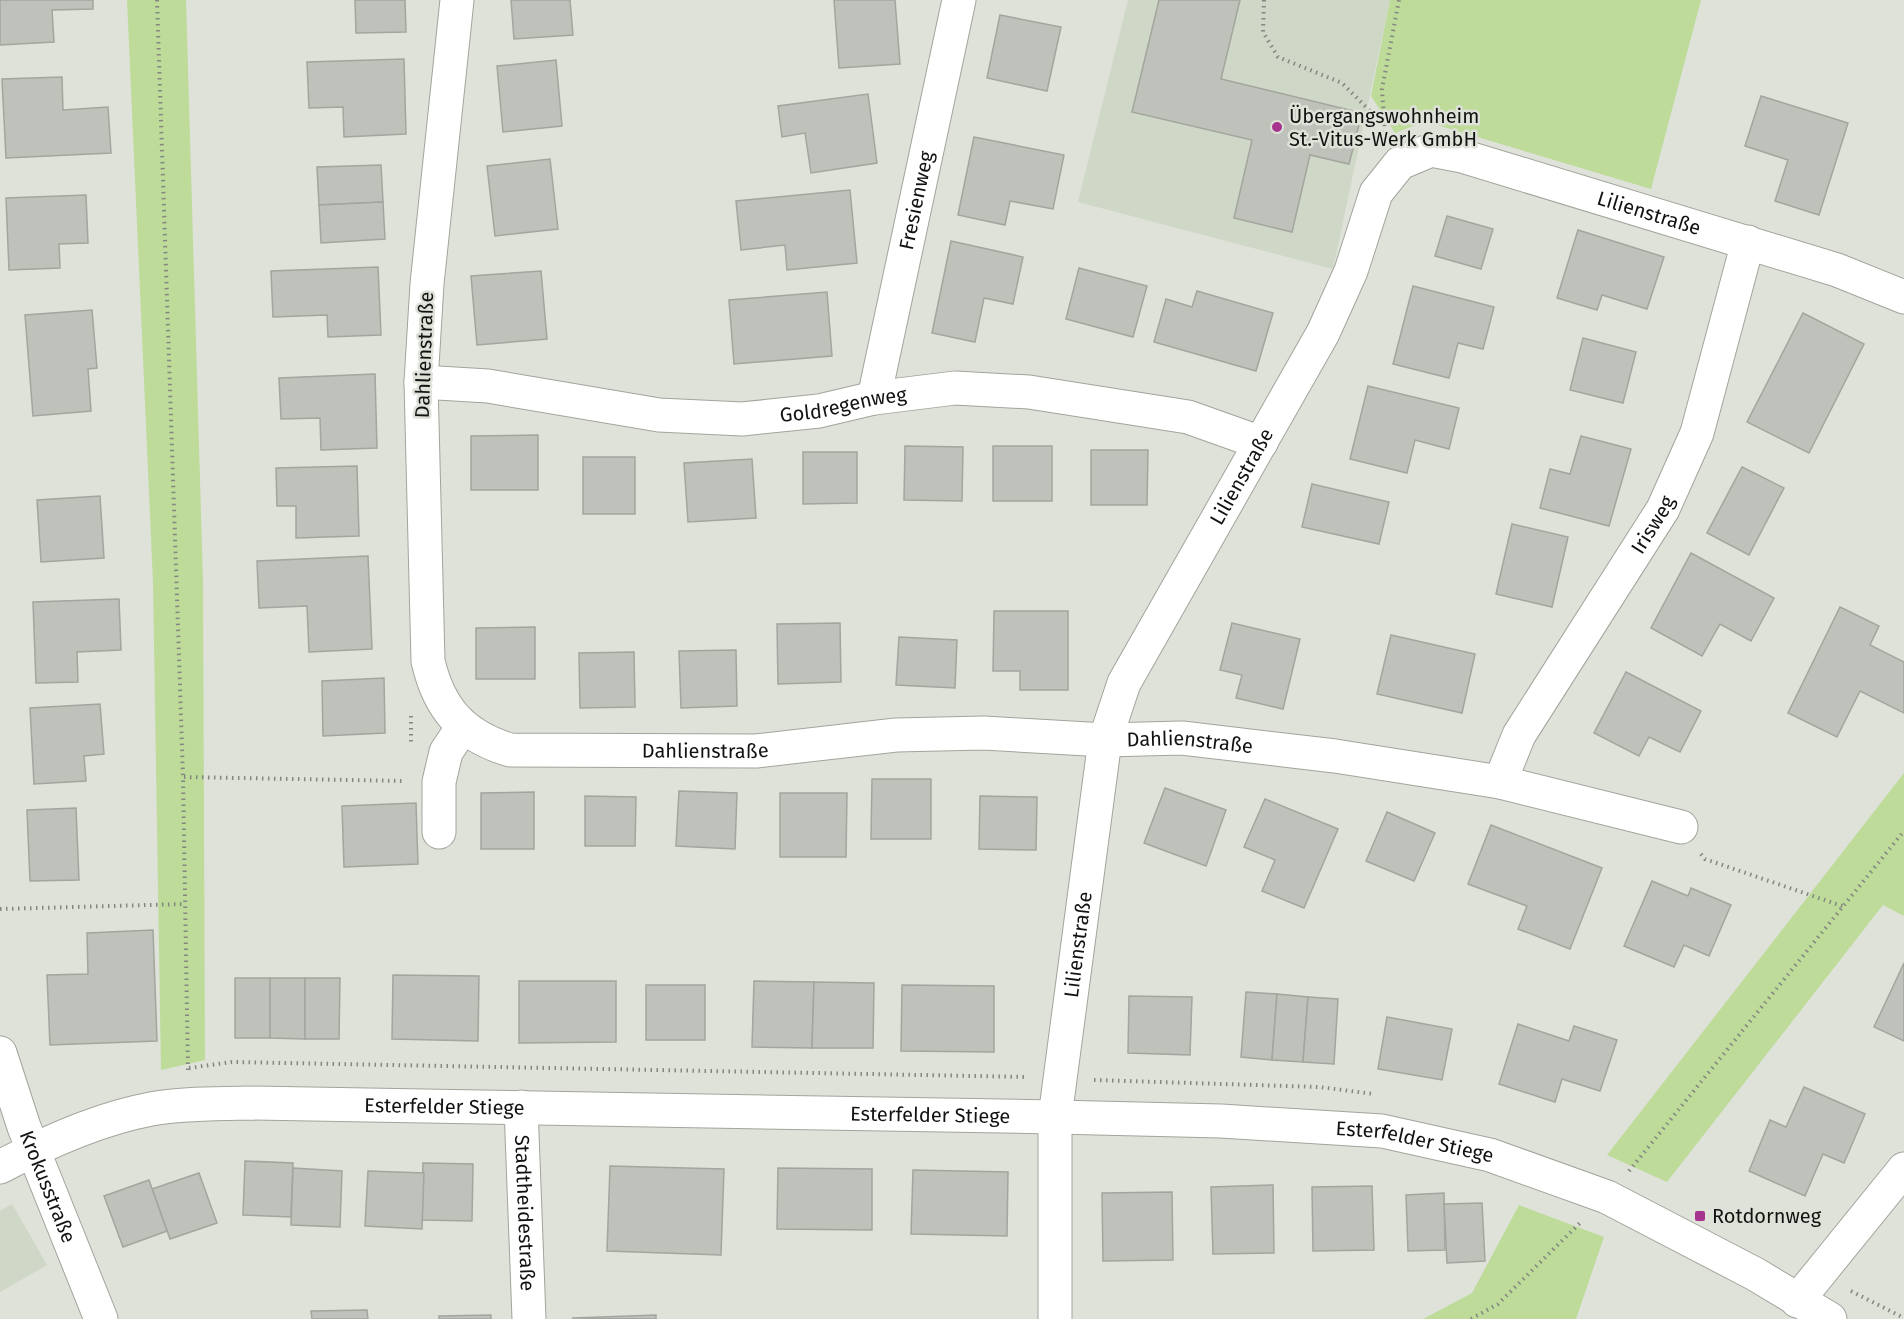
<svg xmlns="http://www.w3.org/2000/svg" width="1904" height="1319" font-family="'Fira Sans',sans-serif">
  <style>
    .built { fill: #cfd7c7 }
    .green { fill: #bedb99 }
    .building { fill: #bec2ba; stroke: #a2a69e; stroke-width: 1.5 }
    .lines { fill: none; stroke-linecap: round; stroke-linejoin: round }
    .minor-casing { stroke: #a1a59c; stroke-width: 35 }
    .path { stroke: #848781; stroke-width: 4; stroke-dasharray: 1.5 4.5; stroke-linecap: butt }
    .minor { stroke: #fff; stroke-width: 33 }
    .poi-dot { fill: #a6338e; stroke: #dee2d9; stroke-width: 2 }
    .labels { text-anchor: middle; stroke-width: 5; stroke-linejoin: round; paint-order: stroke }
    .poi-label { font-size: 20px; fill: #111310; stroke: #dee2d9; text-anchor: start }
    .street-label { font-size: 20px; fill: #111310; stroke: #dee2d9 }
  </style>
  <rect width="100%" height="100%" fill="#dee2d9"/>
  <g class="built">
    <path d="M 1128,0 L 1390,0 L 1333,269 L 1078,202 Z"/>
    <path d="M 12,1204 L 47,1265 L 0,1292 L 0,1211 Z"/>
  </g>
  <g class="green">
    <path d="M 127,0 L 186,0 L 203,582 L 205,1060 L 161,1070 L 153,582 Z"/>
    <path d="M 1390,0 L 1701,0 L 1651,189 L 1437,125 L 1418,124 L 1395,133 L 1371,96 Z"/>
    <path d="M 1904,773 L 1904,916 L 1883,905 L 1667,1182 L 1607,1155 Z"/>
    <path d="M 1519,1205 L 1604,1237 L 1576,1319 L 1423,1319 L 1472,1293 Z"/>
  </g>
  <g class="building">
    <path d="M 0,0 L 93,0 L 93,9 L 52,10 L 54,42 L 0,45 Z"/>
    <path d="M 355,0 L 405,0 L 406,32 L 356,33 Z"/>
    <path d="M 511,0 L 570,0 L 573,35 L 514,39 Z"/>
    <path d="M 834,0 L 895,0 L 900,64 L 839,68 Z"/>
    <path d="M 1159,0 L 1240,0 L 1221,79 L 1362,113 L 1349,164 L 1310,155 L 1292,232 L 1234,218 L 1252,140 L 1132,112 Z"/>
    <path d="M 1000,15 L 1061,27 L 1047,91 L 987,78 Z"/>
    <path d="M 404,59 L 406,134 L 344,137 L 343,107 L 309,108 L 307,62 Z"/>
    <path d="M 556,60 L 562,126 L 503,132 L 497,66 Z"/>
    <path d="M 62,77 L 63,110 L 108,107 L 111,153 L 6,158 L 2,79 Z"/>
    <path d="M 868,94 L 877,163 L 811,173 L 805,133 L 782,137 L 778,106 Z"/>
    <path d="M 1761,96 L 1848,123 L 1819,215 L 1775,201 L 1788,160 L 1745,146 Z"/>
    <path d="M 974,137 L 1064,155 L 1053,209 L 1010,201 L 1005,225 L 958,215 Z"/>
    <path d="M 550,159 L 558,229 L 495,236 L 487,166 Z"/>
    <path d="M 381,165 L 383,202 L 319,205 L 317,167 Z"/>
    <path d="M 850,190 L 857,263 L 787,270 L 785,245 L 741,250 L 736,201 Z"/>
    <path d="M 86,195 L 88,243 L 59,244 L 60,268 L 9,270 L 6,198 Z"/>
    <path d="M 383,202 L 385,239 L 321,243 L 319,205 Z"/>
    <path d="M 1447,216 L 1493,229 L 1481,269 L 1435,256 Z"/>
    <path d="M 1578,230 L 1664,257 L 1647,309 L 1602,295 L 1597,310 L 1557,298 Z"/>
    <path d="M 951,241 L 1023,257 L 1013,304 L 984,298 L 975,342 L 932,333 Z"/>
    <path d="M 378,267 L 381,335 L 328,337 L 327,315 L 273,317 L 271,271 Z"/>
    <path d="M 1079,268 L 1147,286 L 1133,337 L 1066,319 Z"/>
    <path d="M 541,271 L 547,339 L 477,345 L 471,276 Z"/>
    <path d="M 1413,286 L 1494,307 L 1483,349 L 1458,343 L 1449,378 L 1393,364 Z"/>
    <path d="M 1197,291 L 1273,313 L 1256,371 L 1154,342 L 1166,299 L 1192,307 Z"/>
    <path d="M 827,292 L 832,356 L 734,364 L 729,300 Z"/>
    <path d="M 92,310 L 97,368 L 88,369 L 91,411 L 33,416 L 25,315 Z"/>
    <path d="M 1803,313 L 1864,344 L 1809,453 L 1747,422 Z"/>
    <path d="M 1583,338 L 1636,352 L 1623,403 L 1570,390 Z"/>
    <path d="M 375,374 L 377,448 L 321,450 L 320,418 L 281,419 L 279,378 Z"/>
    <path d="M 1368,386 L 1459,408 L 1449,449 L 1415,440 L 1407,473 L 1350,459 Z"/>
    <path d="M 538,435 L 538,490 L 471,490 L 471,436 Z"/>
    <path d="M 1581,436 L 1631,449 L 1609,526 L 1540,508 L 1550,469 L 1570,474 Z"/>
    <path d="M 905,446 L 963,447 L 962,501 L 904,500 Z"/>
    <rect x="993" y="446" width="59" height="55"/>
    <path d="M 1091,450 L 1148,450 L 1147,505 L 1091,505 Z"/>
    <path d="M 803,452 L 857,452 L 857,503 L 803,504 Z"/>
    <rect x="583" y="457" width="52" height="57"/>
    <path d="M 752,459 L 756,518 L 688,522 L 684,463 Z"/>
    <path d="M 357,466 L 359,536 L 296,538 L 296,506 L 277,506 L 276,468 Z"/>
    <path d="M 1742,467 L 1784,488 L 1749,555 L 1707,533 Z"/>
    <path d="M 1312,484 L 1389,502 L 1379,544 L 1302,527 Z"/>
    <path d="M 100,496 L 104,558 L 41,562 L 37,500 Z"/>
    <path d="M 1512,524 L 1568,537 L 1552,607 L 1496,594 Z"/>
    <path d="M 1691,553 L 1774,598 L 1751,641 L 1720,624 L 1702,656 L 1651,628 Z"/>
    <path d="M 368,556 L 372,649 L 309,652 L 307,606 L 259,608 L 257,561 Z"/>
    <path d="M 119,599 L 121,650 L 77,652 L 78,682 L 36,683 L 33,602 Z"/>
    <path d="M 1840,607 L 1879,626 L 1870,645 L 1904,662 L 1904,713 L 1860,691 L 1837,737 L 1788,713 Z"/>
    <path d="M 994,611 L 1068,611 L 1068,690 L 1020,690 L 1020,671 L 993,671 Z"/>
    <path d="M 840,623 L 841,682 L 778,684 L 777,624 Z"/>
    <path d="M 1232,623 L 1300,639 L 1283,709 L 1236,698 L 1242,675 L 1220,670 Z"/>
    <path d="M 535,627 L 535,679 L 476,679 L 476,628 Z"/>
    <path d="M 1391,635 L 1475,654 L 1462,713 L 1377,694 Z"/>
    <path d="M 899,637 L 957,640 L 955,688 L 896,685 Z"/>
    <path d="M 736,650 L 737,706 L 681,708 L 679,651 Z"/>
    <path d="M 634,652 L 635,707 L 580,708 L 579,653 Z"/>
    <path d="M 1626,672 L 1701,711 L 1680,752 L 1649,737 L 1639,756 L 1594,733 Z"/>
    <path d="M 384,678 L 385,733 L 323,736 L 322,681 Z"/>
    <path d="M 100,704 L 104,754 L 84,756 L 86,781 L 34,784 L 30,708 Z"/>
    <path d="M 872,779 L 931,779 L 931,839 L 871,839 Z"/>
    <path d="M 1165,788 L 1226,810 L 1206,866 L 1144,843 Z"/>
    <path d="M 679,791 L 737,793 L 735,849 L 676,846 Z"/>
    <path d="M 534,792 L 534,849 L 481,849 L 481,793 Z"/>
    <path d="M 780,793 L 847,793 L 846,857 L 780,857 Z"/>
    <path d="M 585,796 L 636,797 L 635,846 L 585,846 Z"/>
    <path d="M 980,796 L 1037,797 L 1036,850 L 979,849 Z"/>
    <path d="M 1265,799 L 1338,829 L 1304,908 L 1262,891 L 1275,860 L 1244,847 Z"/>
    <path d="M 416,803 L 418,864 L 344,867 L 342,806 Z"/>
    <path d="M 76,808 L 79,880 L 30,881 L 27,810 Z"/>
    <path d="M 1387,812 L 1435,833 L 1414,881 L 1366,861 Z"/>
    <path d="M 1491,825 L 1602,868 L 1570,949 L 1518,929 L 1527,906 L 1468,884 Z"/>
    <path d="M 1652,881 L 1688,896 L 1691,888 L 1731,905 L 1709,956 L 1684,945 L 1674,967 L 1624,946 Z"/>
    <path d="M 153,930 L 157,1041 L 50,1045 L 47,975 L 88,974 L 87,933 Z"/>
    <path d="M 1904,963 L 1904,1041 L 1874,1027 Z"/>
    <path d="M 393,975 L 479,976 L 478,1041 L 392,1039 Z"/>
    <rect x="235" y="978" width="35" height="60"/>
    <path d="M 270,978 L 305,978 L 305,1039 L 270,1038 Z"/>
    <path d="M 305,978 L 340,978 L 339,1039 L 305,1039 Z"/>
    <path d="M 519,981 L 616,981 L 616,1042 L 519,1043 Z"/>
    <path d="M 754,981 L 814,982 L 812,1048 L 752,1047 Z"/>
    <path d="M 814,982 L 874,983 L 873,1048 L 812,1048 Z"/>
    <rect x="646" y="985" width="59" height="55"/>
    <path d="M 902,985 L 994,986 L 994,1052 L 901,1051 Z"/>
    <path d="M 1246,992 L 1277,994 L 1272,1060 L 1241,1057 Z"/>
    <path d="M 1277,994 L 1308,997 L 1303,1062 L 1272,1060 Z"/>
    <path d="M 1129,996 L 1192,997 L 1190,1055 L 1128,1053 Z"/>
    <path d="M 1308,997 L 1338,999 L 1334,1064 L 1303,1062 Z"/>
    <path d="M 1387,1017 L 1452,1029 L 1442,1080 L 1378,1069 Z"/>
    <path d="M 1518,1024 L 1569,1041 L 1574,1026 L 1617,1040 L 1600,1091 L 1562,1079 L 1555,1102 L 1499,1084 Z"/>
    <path d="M 1804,1087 L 1865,1114 L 1844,1163 L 1823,1154 L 1805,1196 L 1749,1171 L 1770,1120 L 1786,1127 Z"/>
    <path d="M 245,1161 L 293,1163 L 291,1217 L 243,1215 Z"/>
    <path d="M 423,1163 L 473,1164 L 472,1221 L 422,1220 Z"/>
    <path d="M 610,1166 L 724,1169 L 721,1255 L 607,1251 Z"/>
    <path d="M 293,1168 L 342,1171 L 340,1227 L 291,1225 Z"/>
    <path d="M 778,1168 L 872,1169 L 872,1230 L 777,1229 Z"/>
    <path d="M 913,1170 L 1008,1172 L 1007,1236 L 911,1234 Z"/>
    <path d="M 368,1171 L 424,1173 L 422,1229 L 365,1226 Z"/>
    <path d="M 199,1173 L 217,1223 L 170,1239 L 152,1189 Z"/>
    <path d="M 149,1180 L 167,1231 L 123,1247 L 104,1196 Z"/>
    <path d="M 1273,1185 L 1274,1253 L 1213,1254 L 1211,1187 Z"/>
    <path d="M 1372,1186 L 1374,1250 L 1313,1251 L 1312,1187 Z"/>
    <path d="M 1172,1192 L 1173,1260 L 1103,1261 L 1102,1193 Z"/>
    <path d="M 1444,1193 L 1445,1250 L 1408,1251 L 1406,1195 Z"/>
    <path d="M 1482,1203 L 1485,1261 L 1447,1263 L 1444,1204 Z"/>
    <path d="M 367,1310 L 368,1319 L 312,1319 L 311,1311 Z"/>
    <path d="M 491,1315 L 491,1319 L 439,1319 L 439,1316 Z"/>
    <path d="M 656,1315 L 656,1319 L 572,1318 Z"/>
  </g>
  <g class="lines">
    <defs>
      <g id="minor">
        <path id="s1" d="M 457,0 L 427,284 L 421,382 L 428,661 C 439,709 463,736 510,750 L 756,751 L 896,735 L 984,733 L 1105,740 L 1182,738 L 1335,756 L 1500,782 L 1681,827"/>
        <path id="s2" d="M 421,382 L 488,386 L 659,415 L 742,419 L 819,411 L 874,398 L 955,388 L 1029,392 L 1188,417 L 1261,443"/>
        <path id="s3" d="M 874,398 L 959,0"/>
        <path id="s4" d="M 1500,782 L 1519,735 L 1663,509 L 1697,433 L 1748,242"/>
        <path d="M 439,832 L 439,782 L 446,752 L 462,728"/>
        <path id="s5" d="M 0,1053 L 24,1127 L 101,1319"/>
        <path id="s6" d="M 521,1107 L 529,1319"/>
        <path id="s7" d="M 0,1167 C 47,1142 98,1119 151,1109 C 183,1103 216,1104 248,1103 L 1055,1117 L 1221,1121 L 1382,1131 L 1490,1155 L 1607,1197 L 1755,1274 L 1830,1319"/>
        <path d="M 1797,1301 L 1904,1169"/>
        <path id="s8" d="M 1055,1319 L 1055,1117 L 1105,740 L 1124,683 L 1323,333 L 1351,271 L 1376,193 L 1400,163 L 1431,150 L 1462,156 L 1837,270 L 1904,297"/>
      </g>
    </defs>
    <use href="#minor" class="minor-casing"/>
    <g class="path">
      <path d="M 157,0 L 183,777"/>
      <path d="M 1264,0 L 1263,32 L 1278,57 L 1342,83 L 1371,112 L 1382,115"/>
      <path d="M 1385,132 L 1382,89 L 1399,0"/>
      <path d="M 411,716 L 411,744"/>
      <path d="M 1701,854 L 1705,859 L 1845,907"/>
      <path d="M 0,909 L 185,904"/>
      <path d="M 189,1068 L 232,1062 L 1027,1077"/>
      <path d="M 188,1070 L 183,777 L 405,781"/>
      <path d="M 1094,1080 L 1319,1087 L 1374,1094"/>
      <path d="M 1629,1171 L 1904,831"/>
      <path d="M 1851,1291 L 1904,1318"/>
      <path d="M 1471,1319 L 1498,1304 L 1581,1222"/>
    </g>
    <use href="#minor" class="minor"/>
  </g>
  <g class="poi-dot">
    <circle cx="1277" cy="127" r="6"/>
    <rect x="1694" y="1210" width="12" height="12" rx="3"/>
  </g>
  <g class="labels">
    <g class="poi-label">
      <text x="1289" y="123">Übergangswohnheim<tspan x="1289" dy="23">St.-Vitus-Werk GmbH</tspan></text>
      <text x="1712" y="1223">Rotdornweg</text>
    </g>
    <g class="street-label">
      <text dy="7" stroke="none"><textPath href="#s3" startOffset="202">Fresienweg</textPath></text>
      <text dy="7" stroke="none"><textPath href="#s8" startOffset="1494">Lilienstraße</textPath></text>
      <text transform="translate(424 355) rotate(-88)" y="7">Dahlienstraße</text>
      <text dy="7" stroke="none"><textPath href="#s2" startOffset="426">Goldregenweg</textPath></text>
      <text dy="7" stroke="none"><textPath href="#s8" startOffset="880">Lilienstraße</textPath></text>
      <text dy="7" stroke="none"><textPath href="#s4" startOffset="300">Irisweg</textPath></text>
      <text dy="7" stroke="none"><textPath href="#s1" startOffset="1472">Dahlienstraße</textPath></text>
      <text dy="7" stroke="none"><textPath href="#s1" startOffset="986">Dahlienstraße</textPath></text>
      <text dy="7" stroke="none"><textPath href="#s8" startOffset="376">Lilienstraße</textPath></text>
      <text dy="7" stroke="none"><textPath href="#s7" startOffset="456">Esterfelder Stiege</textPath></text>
      <text dy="7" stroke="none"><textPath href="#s7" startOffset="942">Esterfelder Stiege</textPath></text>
      <text dy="7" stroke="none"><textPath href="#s7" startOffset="1428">Esterfelder Stiege</textPath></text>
      <text dy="7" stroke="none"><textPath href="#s5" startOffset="142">Krokusstraße</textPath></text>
      <text dy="7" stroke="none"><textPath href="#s6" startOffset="106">Stadtheidestraße</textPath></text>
    </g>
  </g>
</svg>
